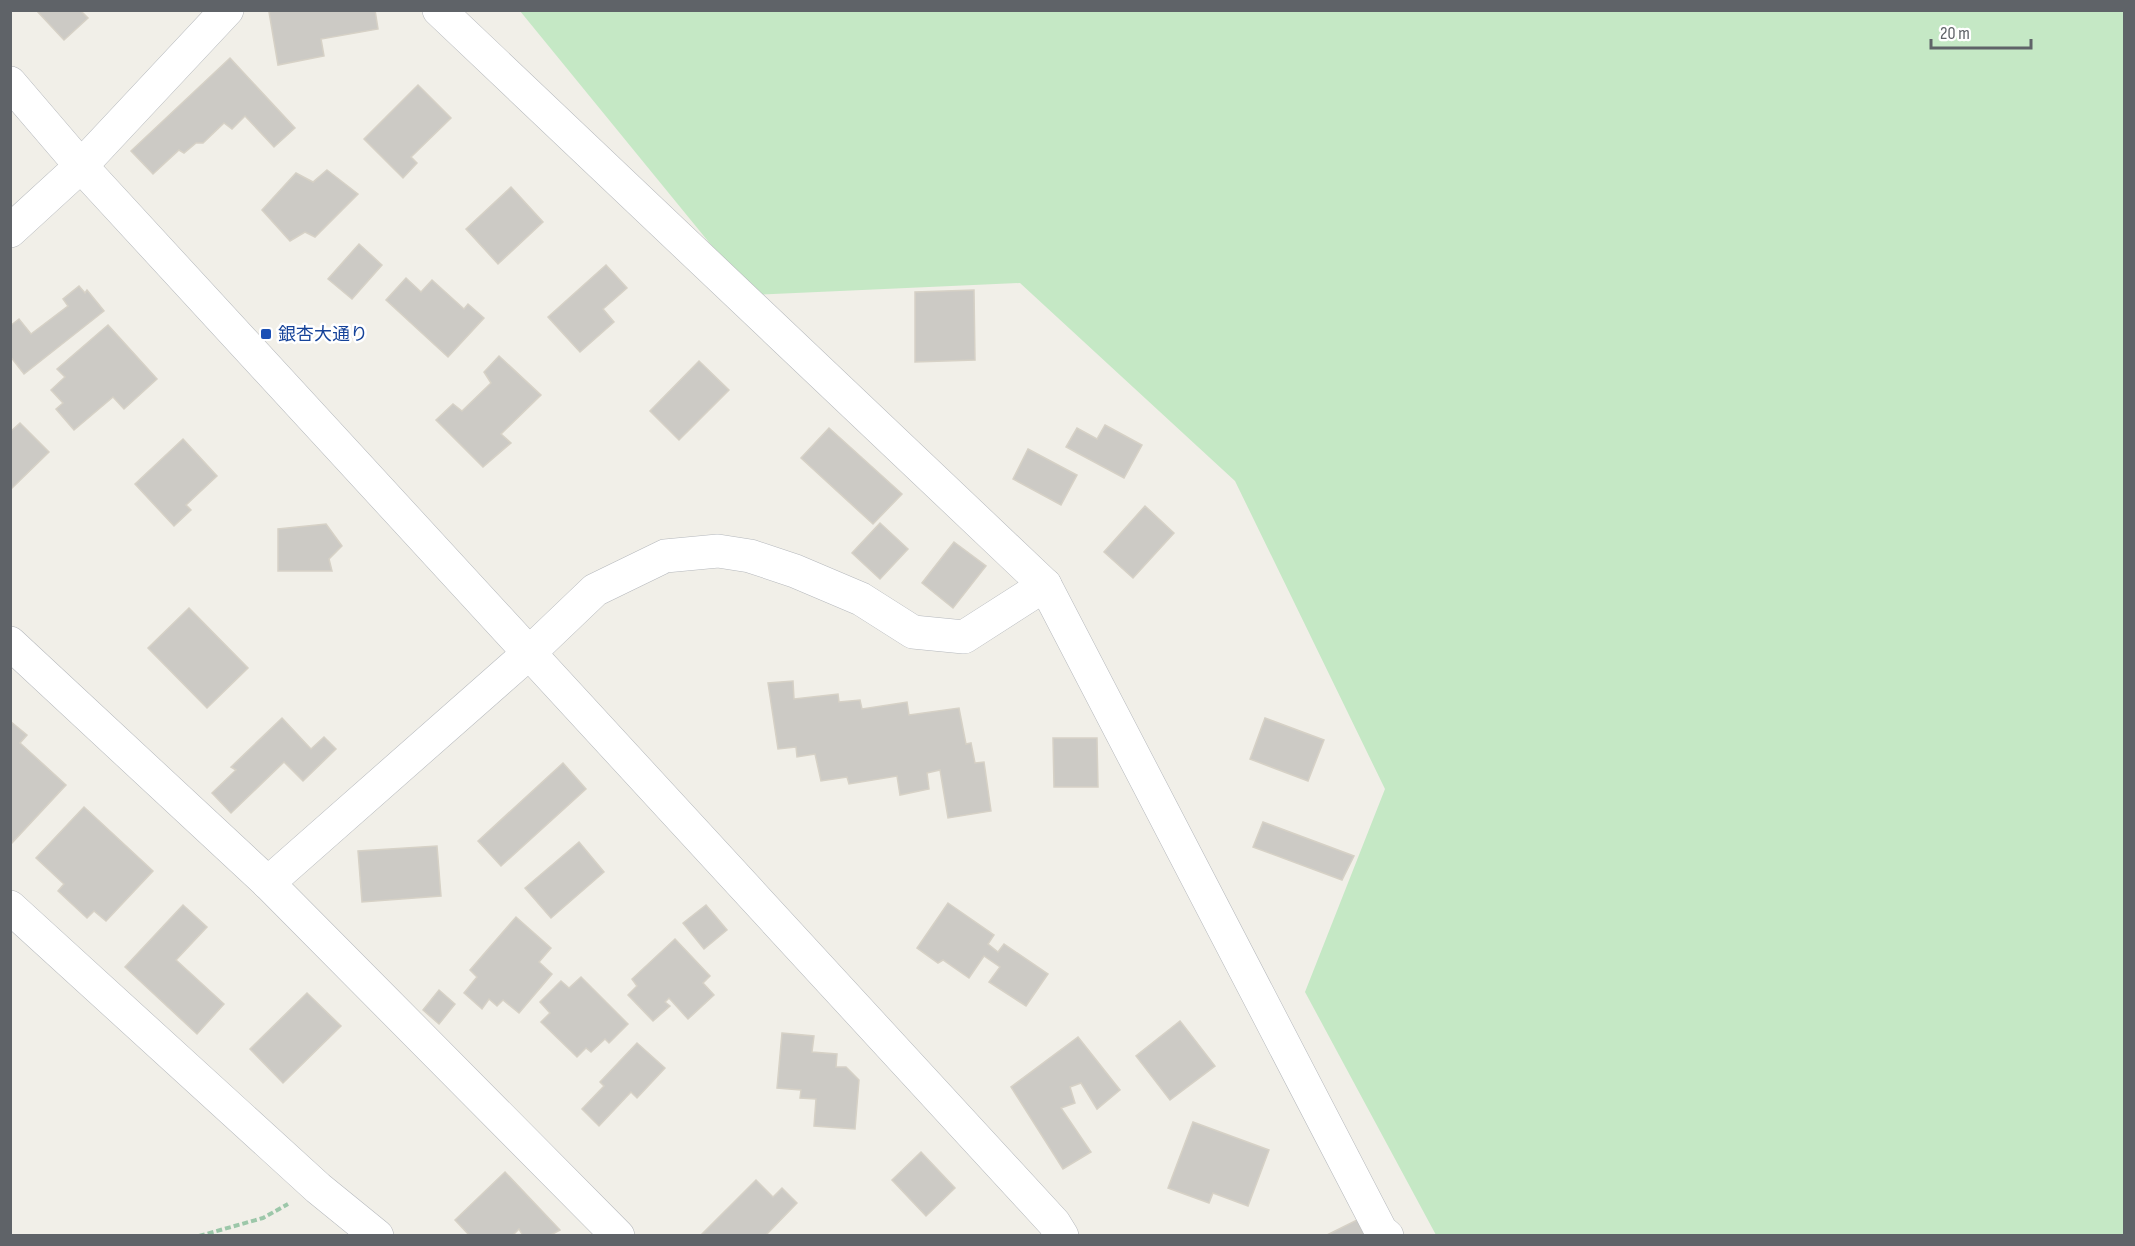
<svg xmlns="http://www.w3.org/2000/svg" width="2135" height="1246" font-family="'Sofia Sans Condensed','Noto Sans JP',sans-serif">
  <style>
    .green { fill: #c5e8c5 }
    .building { fill: #cccac5; stroke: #d6d1c6; stroke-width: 1.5 }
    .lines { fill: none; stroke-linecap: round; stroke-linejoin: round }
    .minor-casing { stroke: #b5b8bc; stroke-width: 34 }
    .path { stroke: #9cc7a9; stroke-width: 4; stroke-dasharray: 6 3; stroke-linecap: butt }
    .minor { stroke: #fff; stroke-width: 33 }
    .transit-dot { fill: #1a4fb4; stroke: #fff; stroke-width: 2 }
    .labels { text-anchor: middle; stroke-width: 5; stroke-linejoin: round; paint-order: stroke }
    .transit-label { font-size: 18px; fill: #164399; stroke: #fff; text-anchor: start }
  </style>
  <rect width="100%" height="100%" fill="#f1efe8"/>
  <path class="green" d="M 520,11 L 2124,11 L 2124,1235 L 1436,1235 L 1305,992 L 1385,789 L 1235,481 L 1020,283 L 752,295 Z"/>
  <g class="building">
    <path d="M 36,10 L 84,10 L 82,12 L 88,18 L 64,40 Z"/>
    <path d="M 276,10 L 375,10 L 378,29 L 321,39 L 324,56 L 278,65 L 269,12 Z"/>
    <path d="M 230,58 L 295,128 L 274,147 L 245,116 L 232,129 L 224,123 L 203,143 L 196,143 L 184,153 L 179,150 L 153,174 L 131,151 Z"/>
    <path d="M 418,85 L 451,118 L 411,157 L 417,163 L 403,178 L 364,139 Z"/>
    <path d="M 327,170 L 358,194 L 315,237 L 305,232 L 290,241 L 262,210 L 296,173 L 313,182 Z"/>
    <path d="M 511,187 L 543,222 L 498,264 L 466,229 Z"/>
    <path d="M 359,244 L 382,265 L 352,299 L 328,279 Z"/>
    <path d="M 606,265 L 627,288 L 603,309 L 614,322 L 580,352 L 548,317 Z"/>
    <path d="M 406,278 L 421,292 L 432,280 L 464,309 L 468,304 L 484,318 L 448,357 L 386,300 Z"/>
    <path d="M 79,286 L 85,293 L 87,290 L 104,311 L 24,374 L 10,356 L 10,326 L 19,319 L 31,334 L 68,306 L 63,299 Z"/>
    <path d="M 974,290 L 975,360 L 915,362 L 915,292 Z"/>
    <path d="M 108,325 L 157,379 L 124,409 L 113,397 L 74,430 L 56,409 L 63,403 L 51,390 L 65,377 L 57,369 Z"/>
    <path d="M 499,356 L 541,395 L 501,434 L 511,443 L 483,467 L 436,420 L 453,404 L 462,411 L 491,383 L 484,372 Z"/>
    <path d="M 699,361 L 729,390 L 679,440 L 650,411 Z"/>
    <path d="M 20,423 L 49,452 L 10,490 L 10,432 Z"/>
    <path d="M 1105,425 L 1142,445 L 1124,478 L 1066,447 L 1077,428 L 1097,439 Z"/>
    <path d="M 829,428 L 902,494 L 873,524 L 801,458 Z"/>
    <path d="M 183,439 L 217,476 L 186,505 L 191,510 L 174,526 L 135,484 Z"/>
    <path d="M 1028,449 L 1077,475 L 1061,505 L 1013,479 Z"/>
    <path d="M 1145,506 L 1174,533 L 1133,578 L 1104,552 Z"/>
    <path d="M 880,523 L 908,549 L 880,579 L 852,553 Z"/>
    <path d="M 326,524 L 342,546 L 329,559 L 332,571 L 278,571 L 278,529 Z"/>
    <path d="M 954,542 L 986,566 L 953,608 L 922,583 Z"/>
    <path d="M 189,608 L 248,668 L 207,708 L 148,648 Z"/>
    <path d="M 793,681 L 794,699 L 838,694 L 839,702 L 860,700 L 862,709 L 907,702 L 909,715 L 959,708 L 966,744 L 971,743 L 975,763 L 984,762 L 991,811 L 948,818 L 940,770 L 927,773 L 929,789 L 900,795 L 897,776 L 849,784 L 847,777 L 821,781 L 815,754 L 797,757 L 796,747 L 778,749 L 768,683 Z"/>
    <path d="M 282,718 L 311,749 L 324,737 L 336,749 L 303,781 L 284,762 L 231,813 L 212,793 L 236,770 L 231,767 Z"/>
    <path d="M 1265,718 L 1324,740 L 1308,781 L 1250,759 Z"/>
    <path d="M 10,721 L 27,735 L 20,743 L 66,785 L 10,845 Z"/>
    <path d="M 1053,738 L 1097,738 L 1098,787 L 1054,787 Z"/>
    <path d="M 563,763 L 586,789 L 501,866 L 478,841 Z"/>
    <path d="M 84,807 L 153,871 L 106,921 L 94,911 L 87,918 L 58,891 L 64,884 L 36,858 Z"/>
    <path d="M 1263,822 L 1354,856 L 1342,880 L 1253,847 Z"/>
    <path d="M 579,842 L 604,872 L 551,918 L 525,888 Z"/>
    <path d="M 437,846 L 441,896 L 362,902 L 358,851 Z"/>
    <path d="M 948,903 L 994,935 L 988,944 L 998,952 L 1004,944 L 1048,974 L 1026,1006 L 989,982 L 1000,967 L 984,956 L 969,978 L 943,960 L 938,963 L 917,948 Z"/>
    <path d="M 183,905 L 207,927 L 176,960 L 224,1004 L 197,1034 L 125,967 Z"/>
    <path d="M 706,905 L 727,930 L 704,949 L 683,923 Z"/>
    <path d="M 516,917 L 551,948 L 539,962 L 552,974 L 519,1013 L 503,1000 L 497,1006 L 489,999 L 482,1009 L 464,993 L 477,977 L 470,970 Z"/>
    <path d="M 675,939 L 710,976 L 703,983 L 714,995 L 688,1019 L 669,998 L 665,1002 L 670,1006 L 653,1021 L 628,995 L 637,986 L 632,979 Z"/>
    <path d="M 581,977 L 628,1024 L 609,1043 L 605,1039 L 591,1052 L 586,1048 L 577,1057 L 541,1022 L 550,1013 L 540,1002 L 561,981 L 569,988 Z"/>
    <path d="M 439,990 L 455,1004 L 439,1024 L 423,1010 Z"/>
    <path d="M 307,993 L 341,1026 L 283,1083 L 250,1049 Z"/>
    <path d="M 1180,1021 L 1215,1066 L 1170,1100 L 1136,1056 Z"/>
    <path d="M 782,1033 L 814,1036 L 812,1052 L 837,1054 L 836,1067 L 846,1067 L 859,1080 L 855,1129 L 814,1126 L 816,1099 L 800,1098 L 801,1090 L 777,1088 Z"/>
    <path d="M 1078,1037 L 1120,1090 L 1097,1109 L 1081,1083 L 1070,1087 L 1075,1103 L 1061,1108 L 1091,1152 L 1063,1169 L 1011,1087 Z"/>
    <path d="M 637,1043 L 665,1068 L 637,1098 L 631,1092 L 599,1126 L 582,1109 L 604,1086 L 600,1082 Z"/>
    <path d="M 1193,1122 L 1269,1150 L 1248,1206 L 1213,1193 L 1209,1203 L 1168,1188 Z"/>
    <path d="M 921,1152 L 955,1188 L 926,1216 L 892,1180 Z"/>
    <path d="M 505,1172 L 560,1230 L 549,1236 L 523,1236 L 519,1229 L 512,1236 L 470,1236 L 455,1220 Z"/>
    <path d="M 756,1180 L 773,1197 L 782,1188 L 797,1203 L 765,1236 L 700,1236 Z"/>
    <path d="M 1357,1220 L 1365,1236 L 1325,1236 Z"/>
  </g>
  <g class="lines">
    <defs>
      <g id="minor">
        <path d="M 439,10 L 1045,585 L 1381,1231 L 1387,1236"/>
        <path d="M 10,83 L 81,166 L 1054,1223 L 1062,1236"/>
        <path d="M 10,231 L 81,166 L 227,10"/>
        <path d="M 10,643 L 268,883 L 618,1236"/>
        <path d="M 268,883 L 529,653 L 595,590 L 665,556 L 718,551 L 750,556 L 795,571 L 861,599 L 913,632 L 964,637 L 1045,585"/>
        <path d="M 10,907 L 318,1188 L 377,1236"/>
      </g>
    </defs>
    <use href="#minor" class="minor-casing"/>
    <path class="path" d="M 199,1236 L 263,1218 L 288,1204"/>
    <use href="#minor" class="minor"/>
  </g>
  <rect class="transit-dot" x="260" y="328" width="12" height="12" rx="3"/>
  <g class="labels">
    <g class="transit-label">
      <text x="278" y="340">銀杏大通り</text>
    </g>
  </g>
  <rect width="2135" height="1246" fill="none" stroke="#5f6368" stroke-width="24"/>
  <path d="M1931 39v9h100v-9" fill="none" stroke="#5f6368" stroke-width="3"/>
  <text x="1940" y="39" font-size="18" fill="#5f6368" stroke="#ffffff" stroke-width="4.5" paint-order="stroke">20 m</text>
</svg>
